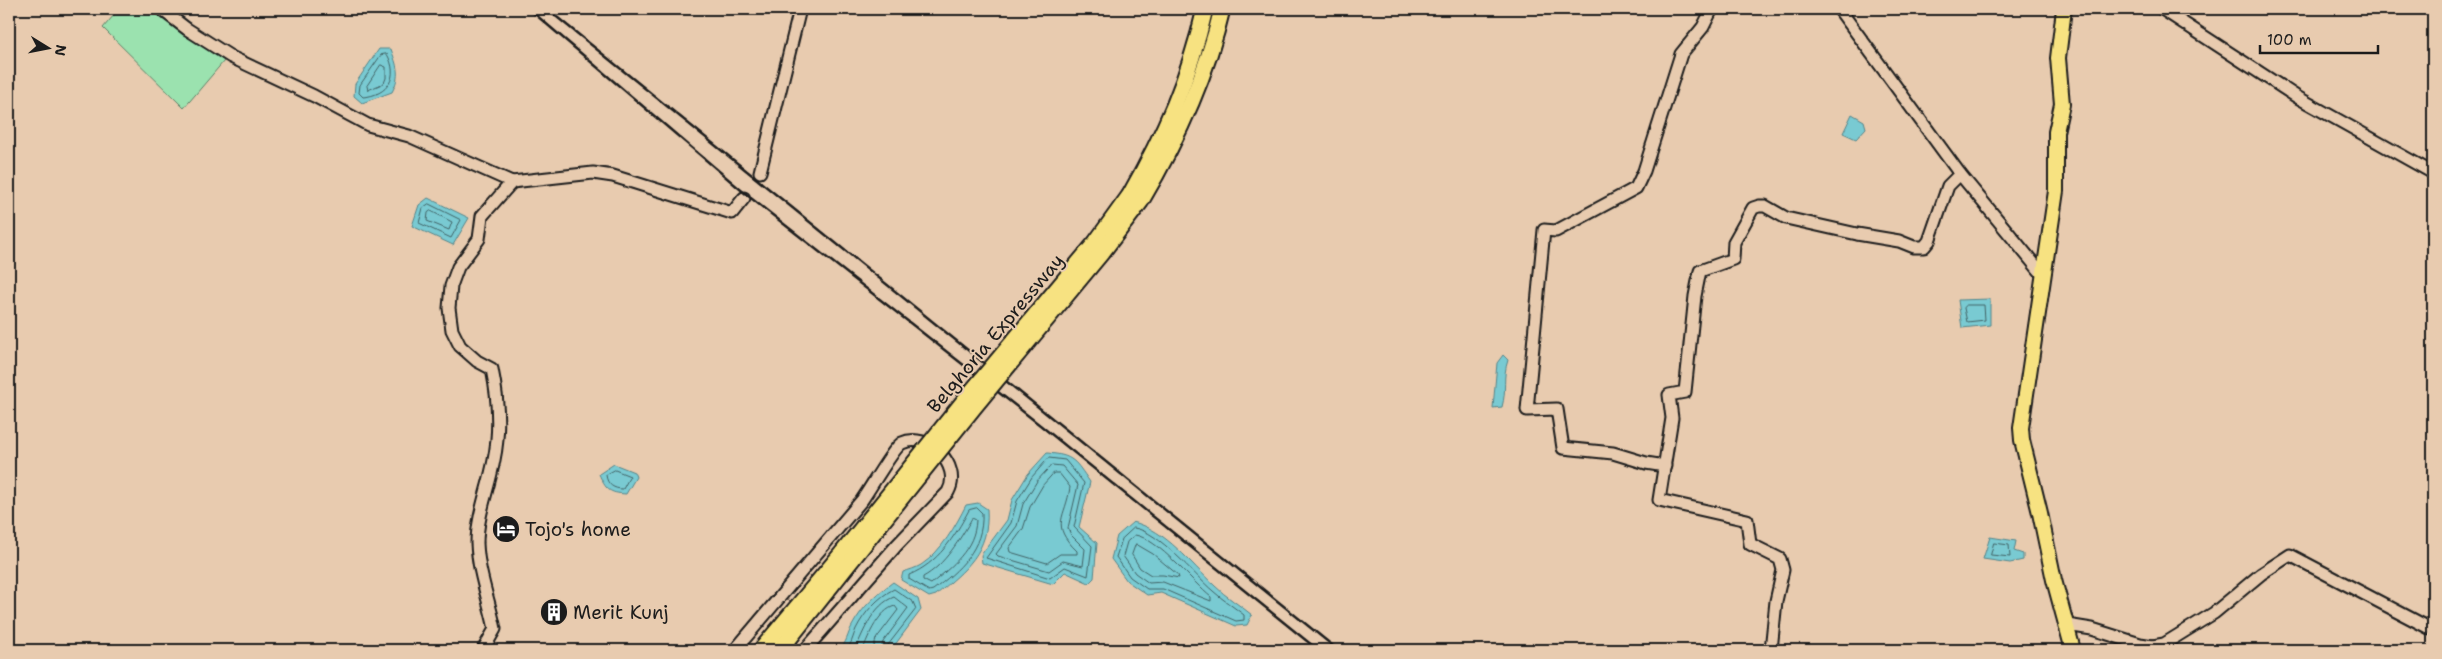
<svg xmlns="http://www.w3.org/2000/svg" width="2442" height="659" font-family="'Shantell Sans',sans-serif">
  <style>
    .green { fill: #9be2af; stroke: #5c7f66 }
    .water { fill: #79cad2; stroke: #548489 }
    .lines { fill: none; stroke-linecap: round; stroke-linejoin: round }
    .shore { stroke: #416265; stroke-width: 1 }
    .tertiary-casing { stroke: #1c1c1c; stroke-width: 15 }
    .primary-casing { stroke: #1c1c1c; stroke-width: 18 }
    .trunk-casing { stroke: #1c1c1c; stroke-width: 19 }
    .tertiary { stroke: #e8cbaf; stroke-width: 11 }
    .primary { stroke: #f7e281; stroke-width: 14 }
    .trunk { stroke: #f7e281; stroke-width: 15 }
    .rail { stroke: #1c1c1c; stroke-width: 2.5 }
    .trunk-bridge-casing { stroke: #1c1c1c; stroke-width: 19; stroke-linecap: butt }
    .trunk-bridge { stroke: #f7e281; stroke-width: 15 }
    .labels { text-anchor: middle; stroke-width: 4; stroke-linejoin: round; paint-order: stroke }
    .street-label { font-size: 19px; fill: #1c1c1c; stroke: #e8cbaf }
    .poi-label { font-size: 19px; fill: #1c1c1c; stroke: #e8cbaf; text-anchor: start }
  </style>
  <rect width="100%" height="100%" fill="#e8cbaf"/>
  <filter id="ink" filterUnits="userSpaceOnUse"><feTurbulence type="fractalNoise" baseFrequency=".02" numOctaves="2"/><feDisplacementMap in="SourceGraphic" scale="10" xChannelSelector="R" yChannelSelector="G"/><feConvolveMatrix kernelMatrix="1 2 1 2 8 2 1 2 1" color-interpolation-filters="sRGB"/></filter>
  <g filter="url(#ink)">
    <path class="green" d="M 119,9 L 155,9 L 224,61 L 184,108 L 103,28 Z"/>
    <g class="water">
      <path d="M 379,49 L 391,49 C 397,66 401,75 392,92 L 362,103 L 354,96 L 355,84 Z"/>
      <path d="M 1852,114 L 1864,121 L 1866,128 L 1856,139 L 1843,133 Z"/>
      <path d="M 428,198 L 469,218 L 453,245 L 412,226 L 419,205 Z"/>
      <path d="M 1990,299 L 1990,325 L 1962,328 L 1958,300 Z"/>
      <path d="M 1503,355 L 1508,360 C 1502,378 1507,389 1502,407 L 1493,408 L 1497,363 Z"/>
      <path d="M 1047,453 C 1074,455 1075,461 1090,482 L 1079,527 L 1097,543 L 1094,578 L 1089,583 L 1065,572 L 1053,584 L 982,563 L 981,555 L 1007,520 L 1012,500 L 1028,474 Z"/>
      <path d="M 614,464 L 634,472 L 636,477 L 626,494 C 609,493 606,490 599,474 Z"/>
      <path d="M 978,503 L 987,509 C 990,552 966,569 936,595 L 929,597 L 901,580 L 903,572 C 909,570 916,568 921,565 C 941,552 956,525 966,505 Z"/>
      <path d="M 1133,522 C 1166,530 1191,564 1215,586 C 1226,597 1240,605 1252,615 L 1247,625 L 1236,626 L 1161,593 L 1147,595 L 1127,581 L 1111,559 L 1117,536 Z"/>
      <path d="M 1990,537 L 2016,541 L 2014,551 L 2023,554 L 2023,560 L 2010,563 L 1983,559 Z"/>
      <path d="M 893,582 L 918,599 L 921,610 L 891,650 L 839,650 C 847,643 847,635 852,626 C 862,607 877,594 893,582 Z"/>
    </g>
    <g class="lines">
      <g class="shore">
        <path d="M 387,54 C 400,77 388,95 363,97 L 359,93 L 360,85 L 381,55 Z"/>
        <path d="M 381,65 L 386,67 L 386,78 L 384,83 L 368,90 L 367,86 Z"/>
        <path d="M 429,204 L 461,220 L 451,238 L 419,223 L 423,208 Z"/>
        <path d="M 431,211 L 452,222 L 449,230 L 427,221 L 428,213 Z"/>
        <path d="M 1967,305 L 1984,305 L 1985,320 L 1967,322 L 1964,308 Z"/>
        <path d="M 1049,458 L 1065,460 L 1084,483 L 1074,527 L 1092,546 L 1088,576 L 1065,567 L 1050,578 L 986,558 L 1011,523 L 1017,501 L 1032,477 Z"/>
        <path d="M 1052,465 L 1062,466 L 1078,485 L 1068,528 L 1071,535 L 1085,549 L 1083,566 L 1063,561 L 1049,571 L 998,556 L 996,554 L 1017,526 L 1023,504 L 1037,481 Z"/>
        <path d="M 615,470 L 630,476 L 623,489 C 614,489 607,485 606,475 Z"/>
        <path d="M 1054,473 L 1059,473 L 1070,487 C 1066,518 1049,524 1077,551 L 1077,554 L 1060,554 L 1047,563 L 1010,552 L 1009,548 L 1023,529 L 1030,507 L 1043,485 Z"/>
        <path d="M 977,508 L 982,513 C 984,549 959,570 933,590 L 929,591 L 909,579 L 909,575 C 938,563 954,538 969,510 Z"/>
        <path d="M 972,518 L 976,520 C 975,549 952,566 931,584 L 923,580 L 923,577 C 944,566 961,538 972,518 Z"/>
        <path d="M 1134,528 C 1159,531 1194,575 1213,591 C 1223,600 1234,607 1244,615 L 1244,620 L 1236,621 L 1163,589 L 1147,589 L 1130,577 L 1116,557 L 1122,539 Z"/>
        <path d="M 1135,535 C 1158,538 1193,583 1211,597 L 1211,601 L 1163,582 L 1149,583 L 1135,573 L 1123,556 L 1127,542 Z"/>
        <path d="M 1994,543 L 2009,545 L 2010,557 L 1991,555 Z"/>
        <path d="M 1136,544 L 1153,554 L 1178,575 L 1179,578 L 1163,575 L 1151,575 L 1140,568 L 1132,555 Z"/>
        <path d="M 846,650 C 852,644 853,636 856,629 C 864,613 878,597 894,589 L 913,602 L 916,609 L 888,645 L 887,650"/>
        <path d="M 855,650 C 864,631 873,605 894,597 L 908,608 L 883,642 L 881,650"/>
        <path d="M 863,650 C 868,636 879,610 895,606 L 898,610 L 876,639 L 873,650"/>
      </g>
      <defs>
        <g id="tertiary">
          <path d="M 161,9 L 187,29 L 231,57 L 314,96 L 368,125 L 409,136 L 512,182 L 593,173 L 613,176 L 732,213 L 744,198"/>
          <path d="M 1839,9 L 1960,174 L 2044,276"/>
          <path d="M 2162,9 L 2297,97 L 2433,173"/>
          <path d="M 760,172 L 800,9"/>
          <path d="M 1665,466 L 1646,463 L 1613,453 L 1563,448 L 1557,409 L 1527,410 L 1544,230 L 1556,231 L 1636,188 L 1644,171 L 1681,54 L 1703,27 L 1712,9"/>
          <path d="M 2067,625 L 2092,629 L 2140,644 L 2153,646 L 2164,644 L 2214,613 L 2261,574 L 2290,555 L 2433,630"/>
          <path d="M 483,650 L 495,629 C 489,600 478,572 477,543 C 477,516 489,487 494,460 C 500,431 498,398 492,369 L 477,361 L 460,346 L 452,330 L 449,308 L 451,286 L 458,267 L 479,239 L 482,216 L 512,182"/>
          <path d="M 735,650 L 862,500 C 870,489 894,447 902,443 C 927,431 963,465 948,492 L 897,545 L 805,650"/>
          <path d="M 1771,650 L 1776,601 L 1783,570 L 1780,559 L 1750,544 L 1747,520 L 1659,500 L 1672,418 L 1669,395 L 1685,392 L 1695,296 L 1700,271 L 1733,259 L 1734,242 L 1753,208 L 1759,206 L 1765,206 L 1786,218 L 1857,234 L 1899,241 L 1914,247 L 1924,247 L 1929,241 L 1948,186 L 1960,174"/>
        </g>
        <path id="primary" d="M 2064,9 L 2058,58 L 2062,104 L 2056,132 L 2056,191 L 2021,428 L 2022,440 L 2040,513 L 2054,580 L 2073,650"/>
        <g id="trunk">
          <path d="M 1130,195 C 1165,133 1189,78 1205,9"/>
          <path d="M 1141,201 C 1177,140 1206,78 1222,9"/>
          <path d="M 761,650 L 843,552"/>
          <path d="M 780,650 L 853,558"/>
        </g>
      </defs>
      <use href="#tertiary" class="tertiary-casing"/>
      <use href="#primary" class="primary-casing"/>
      <use href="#trunk" class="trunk-casing"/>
      <use href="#tertiary" class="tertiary"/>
      <use href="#primary" class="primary"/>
      <use href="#trunk" class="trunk"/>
      <g class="rail">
        <path d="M 529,9 L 747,195 L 1040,425 L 1318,650"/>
        <path d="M 547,9 L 1338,650"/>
      </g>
      <defs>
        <g id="trunk-bridge">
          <path d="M 843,552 L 968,396 L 1096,242 L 1130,195"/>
          <path d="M 853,558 L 974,407 L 1103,251 L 1141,201"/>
        </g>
      </defs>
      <use href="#trunk-bridge" class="trunk-bridge-casing"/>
      <use href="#trunk-bridge" class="trunk-bridge"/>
    </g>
  </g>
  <defs>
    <symbol id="hotel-disc" viewBox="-11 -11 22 22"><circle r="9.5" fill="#1c1c1c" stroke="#e8cbaf"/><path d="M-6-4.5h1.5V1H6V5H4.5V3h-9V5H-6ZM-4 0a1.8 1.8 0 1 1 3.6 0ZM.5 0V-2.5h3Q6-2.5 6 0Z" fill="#fff"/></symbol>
    <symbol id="building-disc" viewBox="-11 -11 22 22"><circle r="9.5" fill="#1c1c1c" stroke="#e8cbaf"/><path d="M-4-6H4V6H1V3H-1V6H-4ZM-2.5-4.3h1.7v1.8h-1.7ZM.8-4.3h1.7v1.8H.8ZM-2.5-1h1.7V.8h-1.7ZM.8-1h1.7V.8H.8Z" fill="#fff"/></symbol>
  </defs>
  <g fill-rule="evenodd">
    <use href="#hotel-disc" x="490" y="513" width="32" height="32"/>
    <use href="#building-disc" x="538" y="596" width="32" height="32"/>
  </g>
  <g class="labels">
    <g class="street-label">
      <text transform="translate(995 333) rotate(-50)" y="7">Belghoria Expressway</text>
    </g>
    <g class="poi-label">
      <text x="525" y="536">Tojo's home</text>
      <text x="573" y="619">Merit Kunj</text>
    </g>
  </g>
  <rect width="2442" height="659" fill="none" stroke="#e8cbaf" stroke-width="30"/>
  <rect x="15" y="15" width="2412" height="629" fill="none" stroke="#1c1c1c" stroke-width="2" filter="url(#ink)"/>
  <g transform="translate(48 48) rotate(100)" stroke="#e8cbaf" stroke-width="4" paint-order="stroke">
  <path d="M0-4L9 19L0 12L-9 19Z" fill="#1c1c1c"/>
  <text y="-8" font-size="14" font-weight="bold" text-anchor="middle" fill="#1c1c1c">N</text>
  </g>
  <path d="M2260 45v8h118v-8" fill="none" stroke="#1c1c1c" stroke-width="2.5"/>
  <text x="2267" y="45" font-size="15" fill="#1c1c1c" stroke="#e8cbaf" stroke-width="4" paint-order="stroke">100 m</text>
</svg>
